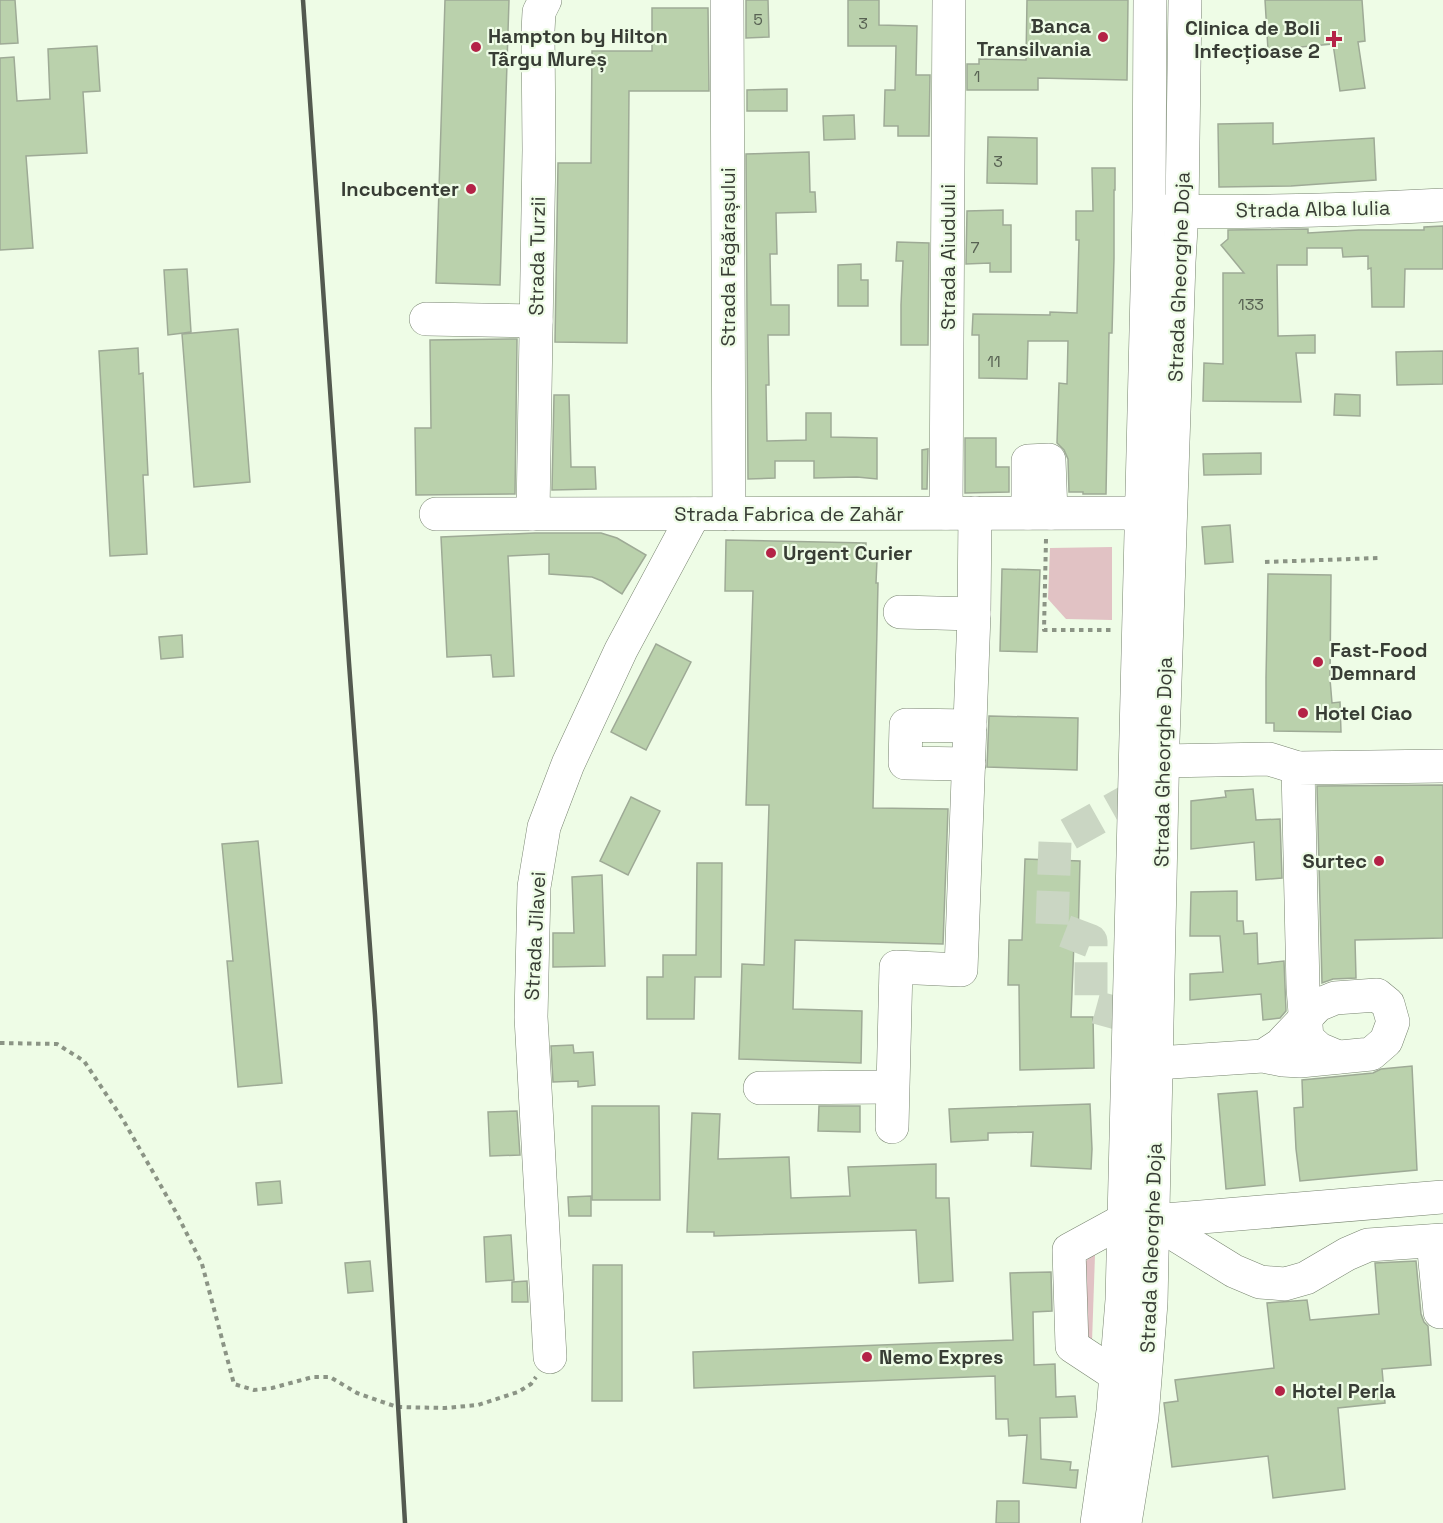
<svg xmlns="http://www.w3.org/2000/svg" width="1443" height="1523" font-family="'Space Grotesk',sans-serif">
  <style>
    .green { fill: #e1c2c4 }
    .building { fill: #bad1ac; stroke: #9eaa96; stroke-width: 1.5 }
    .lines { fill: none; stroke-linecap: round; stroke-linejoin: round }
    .minor-tunnel { stroke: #cad6c3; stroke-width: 33; stroke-dasharray: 33 16; stroke-linecap: butt }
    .minor-casing { stroke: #788470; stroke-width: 34 }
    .major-casing { stroke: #788470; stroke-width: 34 }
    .path { stroke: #8b9485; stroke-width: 4; stroke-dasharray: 4.5 4.5; stroke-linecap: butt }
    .minor { stroke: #fff; stroke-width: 33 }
    .major { stroke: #fff; stroke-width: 33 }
    .rail { stroke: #53594f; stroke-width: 4.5 }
    .poi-dot { fill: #b42347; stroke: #eefce6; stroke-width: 2 }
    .labels { text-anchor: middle; stroke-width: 4.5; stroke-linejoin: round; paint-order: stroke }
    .number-label { font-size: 16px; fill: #586253 }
    .poi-label { font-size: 20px; font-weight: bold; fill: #383d35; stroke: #eefce6; text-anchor: start }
    .street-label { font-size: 20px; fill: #383d35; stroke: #eefce6 }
  </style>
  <rect width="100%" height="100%" fill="#eefce6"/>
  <g class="green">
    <path d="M 1112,547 L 1112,620 L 1066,619 L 1048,599 L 1050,548 Z"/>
    <path d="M 1092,1255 L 1095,1255 L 1092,1342 L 1088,1341 L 1083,1269 L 1086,1261 Z"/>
  </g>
  <g class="building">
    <path d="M 0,0 L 15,0 L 18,43 L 0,44 Z"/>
    <path d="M 445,0 L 509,0 L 500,285 L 436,283 Z"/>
    <path d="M 746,0 L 768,0 L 769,37 L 746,38 Z"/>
    <path d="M 848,0 L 879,0 L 879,25 L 917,26 L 916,75 L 930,75 L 929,136 L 898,136 L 898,126 L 884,126 L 885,90 L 895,90 L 896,46 L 848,46 Z"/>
    <path d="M 1027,0 L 1128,0 L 1127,80 L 1038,78 L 1038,90 L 967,90 L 967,64 L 979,64 L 979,59 L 1026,60 Z"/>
    <path d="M 1265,0 L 1362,0 L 1365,41 L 1358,42 L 1365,88 L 1340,91 L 1333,44 L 1268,50 Z"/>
    <path d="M 652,8 L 708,8 L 709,91 L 629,91 L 627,343 L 555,342 L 558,163 L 591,163 L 592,51 L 652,51 Z"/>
    <path d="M 97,46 L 100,91 L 83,92 L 87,153 L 26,156 L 33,248 L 0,250 L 0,58 L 14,57 L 17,101 L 50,99 L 48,49 Z"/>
    <path d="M 787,89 L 787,111 L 747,111 L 747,90 Z"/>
    <path d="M 854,115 L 855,139 L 824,140 L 823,116 Z"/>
    <path d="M 1273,123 L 1273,144 L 1374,138 L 1376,180 L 1291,186 L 1219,187 L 1218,124 Z"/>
    <path d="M 988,137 L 1037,138 L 1037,184 L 987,183 Z"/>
    <path d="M 809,152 L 810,192 L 815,192 L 816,212 L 776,213 L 777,254 L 770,254 L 771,305 L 789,305 L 789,335 L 768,335 L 769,385 L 766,385 L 767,441 L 806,440 L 806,413 L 831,413 L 831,437 L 877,438 L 877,479 L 857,477 L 814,478 L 814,461 L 775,461 L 775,478 L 748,479 L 746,154 Z"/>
    <path d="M 1092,168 L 1115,168 L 1115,190 L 1114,190 L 1114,258 L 1112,333 L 1109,333 L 1106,494 L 1083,494 L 1083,492 L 1069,492 L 1068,459 L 1064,450 L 1057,443 L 1059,383 L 1067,384 L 1068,341 L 1028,341 L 1027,379 L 979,378 L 979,335 L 972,335 L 973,314 L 1050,315 L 1050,312 L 1077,313 L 1079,240 L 1076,240 L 1076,211 L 1093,211 Z"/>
    <path d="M 1003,210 L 1003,225 L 1011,225 L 1011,272 L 990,272 L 990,263 L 966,264 L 967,211 Z"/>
    <path d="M 1443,226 L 1443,269 L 1405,269 L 1404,307 L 1372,307 L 1371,268 L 1368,269 L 1368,256 L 1343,257 L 1342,248 L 1307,248 L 1307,265 L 1277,265 L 1278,336 L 1315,335 L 1315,353 L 1296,353 L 1301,402 L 1203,401 L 1204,363 L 1223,364 L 1223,273 L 1244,273 L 1221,245 L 1228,239 L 1228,230 L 1308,229 L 1308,233 L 1359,230 L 1424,230 L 1424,227 Z"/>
    <path d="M 897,242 L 929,243 L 928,345 L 901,345 L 901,305 L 903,261 L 896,261 Z"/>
    <path d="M 861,264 L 861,280 L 868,280 L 868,306 L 838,306 L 838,265 Z"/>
    <path d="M 187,269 L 191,332 L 168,335 L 164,270 Z"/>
    <path d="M 238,329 L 250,482 L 194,487 L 182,334 Z"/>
    <path d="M 517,339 L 515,494 L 416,495 L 415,428 L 431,428 L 430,340 Z"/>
    <path d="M 138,348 L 139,374 L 143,373 L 148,475 L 143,475 L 147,554 L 110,556 L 99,351 Z"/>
    <path d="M 1443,351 L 1443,384 L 1397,385 L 1396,352 Z"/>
    <path d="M 1335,394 L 1360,395 L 1360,416 L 1334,415 Z"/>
    <path d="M 554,395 L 569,395 L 571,467 L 595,467 L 596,489 L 552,490 Z"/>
    <path d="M 965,438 L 996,438 L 996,467 L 1009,467 L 1009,492 L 965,493 Z"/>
    <path d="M 928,449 L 927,489 L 922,489 L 922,450 Z"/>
    <path d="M 1261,453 L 1261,474 L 1204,475 L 1203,454 Z"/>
    <path d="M 1230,525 L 1233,562 L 1205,564 L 1202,527 Z"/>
    <path d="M 535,533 L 601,533 L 617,538 L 646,555 L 622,594 L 602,581 L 592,577 L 549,574 L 549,554 L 508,556 L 514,676 L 493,677 L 491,655 L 447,657 L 441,537 Z"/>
    <path d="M 726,540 L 866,543 L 866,560 L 877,560 L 876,583 L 878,583 L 873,808 L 948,809 L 943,944 L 795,940 L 793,1009 L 862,1011 L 861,1063 L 739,1059 L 742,964 L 764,965 L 769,805 L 746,805 L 753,591 L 725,591 Z"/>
    <path d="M 1002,569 L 1040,570 L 1037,652 L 1000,651 Z"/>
    <path d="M 1268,574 L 1331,575 L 1330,679 L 1332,703 L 1340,702 L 1341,732 L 1274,731 L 1274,723 L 1266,723 L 1266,678 Z"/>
    <path d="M 182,635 L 183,657 L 161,659 L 159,637 Z"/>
    <path d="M 656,644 L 691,662 L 646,750 L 611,732 Z"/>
    <path d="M 989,716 L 1078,718 L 1077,770 L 987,767 Z"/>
    <path d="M 1443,785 L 1443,938 L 1355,940 L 1356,978 L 1333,979 L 1322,983 L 1317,786 Z"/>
    <path d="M 1253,789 L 1256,820 L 1280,819 L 1282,878 L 1256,880 L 1254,842 L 1191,849 L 1191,801 L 1226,797 L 1225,791 Z"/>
    <path d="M 631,797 L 660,811 L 628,875 L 600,861 Z"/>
    <path d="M 258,841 L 282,1083 L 238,1087 L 227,961 L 233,961 L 222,844 Z"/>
    <path d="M 1025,859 L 1080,861 L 1078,942 L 1074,942 L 1071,1017 L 1093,1017 L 1094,1068 L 1020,1070 L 1019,985 L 1008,985 L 1009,940 L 1022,940 Z"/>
    <path d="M 697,863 L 722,863 L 721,977 L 695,977 L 694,1019 L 647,1019 L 647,977 L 663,977 L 663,955 L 696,955 Z"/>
    <path d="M 602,875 L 605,966 L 553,967 L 553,933 L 574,933 L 572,877 Z"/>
    <path d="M 1237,891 L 1237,921 L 1243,921 L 1244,934 L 1257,933 L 1258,964 L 1284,961 L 1286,1011 L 1280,1018 L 1263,1020 L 1261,994 L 1190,1000 L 1190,974 L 1223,972 L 1220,936 L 1190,936 L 1191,892 Z"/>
    <path d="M 573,1045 L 574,1053 L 593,1052 L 595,1085 L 578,1087 L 578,1081 L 553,1082 L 551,1046 Z"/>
    <path d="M 1412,1066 L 1417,1170 L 1300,1181 L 1296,1149 L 1294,1108 L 1303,1107 L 1302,1080 L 1373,1073 L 1381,1069 Z"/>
    <path d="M 1257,1091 L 1265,1185 L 1226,1189 L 1218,1094 Z"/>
    <path d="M 1090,1104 L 1092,1149 L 1091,1169 L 1031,1166 L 1033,1132 L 988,1133 L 988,1140 L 951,1142 L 949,1109 Z"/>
    <path d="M 592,1106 L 659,1106 L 660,1200 L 592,1200 Z"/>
    <path d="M 819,1106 L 860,1106 L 860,1132 L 818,1131 Z"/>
    <path d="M 517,1111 L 520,1155 L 490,1156 L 488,1112 Z"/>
    <path d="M 692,1113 L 720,1114 L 718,1159 L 789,1157 L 791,1198 L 850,1196 L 848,1167 L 936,1164 L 936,1198 L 949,1198 L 953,1281 L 919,1283 L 916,1230 L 714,1236 L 714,1232 L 687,1232 Z"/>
    <path d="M 280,1181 L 282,1203 L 258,1205 L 256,1183 Z"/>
    <path d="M 591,1196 L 591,1216 L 569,1216 L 568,1197 Z"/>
    <path d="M 511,1235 L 514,1280 L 486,1282 L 484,1237 Z"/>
    <path d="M 370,1261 L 373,1291 L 348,1293 L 345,1263 Z"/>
    <path d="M 1416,1261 L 1421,1314 L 1424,1322 L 1428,1326 L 1431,1365 L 1382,1369 L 1385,1403 L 1338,1408 L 1345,1489 L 1273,1498 L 1268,1456 L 1172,1467 L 1164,1403 L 1178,1401 L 1175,1380 L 1274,1368 L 1267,1303 L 1307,1300 L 1310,1320 L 1379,1314 L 1375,1263 Z"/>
    <path d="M 593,1265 L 622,1265 L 622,1401 L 592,1401 Z"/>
    <path d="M 1051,1272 L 1052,1311 L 1033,1312 L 1034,1365 L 1055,1364 L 1056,1397 L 1075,1396 L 1077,1417 L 1040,1418 L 1041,1459 L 1071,1462 L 1070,1470 L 1078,1470 L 1076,1488 L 1023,1483 L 1027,1435 L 1009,1436 L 1008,1419 L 996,1419 L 995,1376 L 694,1388 L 693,1352 L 1013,1340 L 1010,1273 Z"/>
    <path d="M 527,1281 L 528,1302 L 512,1302 L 512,1282 Z"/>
    <path d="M 997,1501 L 1019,1501 L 1019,1523 L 996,1523 Z"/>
  </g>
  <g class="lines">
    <path class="minor-tunnel" d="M 1128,1016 L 1091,1006 L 1091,941 L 1052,926 L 1055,842 L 1135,797"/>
    <defs>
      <g id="minor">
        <path d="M 727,0 L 729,514"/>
        <path d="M 1153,211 C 1250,213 1347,210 1443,205"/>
        <path d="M 426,319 L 536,321"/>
        <path d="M 946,513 L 949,0"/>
        <path d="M 1028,513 L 1028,461 L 1049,460 L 1051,513"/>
        <path d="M 436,514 L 1142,513"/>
        <path d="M 533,514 L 539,150 L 538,31 L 539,12 L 545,0"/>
        <path d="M 900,612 L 974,614"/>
        <path d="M 1163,761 L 1269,759 L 1298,768"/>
        <path d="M 969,764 L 905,763 L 906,725 L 970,726"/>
        <path d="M 1338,1057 L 1319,1049 L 1307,1038 L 1303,988 L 1298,768 L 1443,766"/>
        <path d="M 1157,1063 L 1263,1056 L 1283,1060 L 1300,1061 L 1371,1054 L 1386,1041 L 1393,1022 L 1388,1004 L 1377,995 L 1335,998 L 1318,1005 L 1280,1045 L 1263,1056"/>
        <path d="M 760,1088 L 892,1087"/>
        <path d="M 892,1127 L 896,967 L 961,970 L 974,614 L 975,513"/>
        <path d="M 1153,1221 L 1234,1271 L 1260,1282 L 1285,1284 L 1306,1278 L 1347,1254 L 1368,1245 L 1443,1240"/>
        <path d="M 1433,1241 L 1440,1312"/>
        <path d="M 550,1357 L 531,1017 L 534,887 L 544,827 L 568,764 L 621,650 L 694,514"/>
        <path d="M 1116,1375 L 1072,1346 L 1069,1250 L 1124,1220 L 1153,1221 L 1443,1197"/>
      </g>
      <g id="major">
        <path d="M 1097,1523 L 1113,1411 L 1122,1300 L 1149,210 L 1150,0"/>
        <path d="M 1125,1523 L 1142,1417 L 1151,1303 L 1163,741 L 1179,262 L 1182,211 L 1185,0"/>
      </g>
    </defs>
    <use href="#minor" class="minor-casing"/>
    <use href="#major" class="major-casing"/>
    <g class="path">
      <path d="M 1046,539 L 1044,630 L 1113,630"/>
      <path d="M 1265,562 L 1379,558"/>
      <path d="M 0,1043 L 57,1044 L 84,1061 L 122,1118 L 177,1214 L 202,1264 L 234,1384 L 254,1390 L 272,1388 L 313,1377 L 330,1377 L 357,1393 L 397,1407 L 445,1408 L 478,1405 L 518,1392 L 531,1384 L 536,1377"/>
    </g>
    <use href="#minor" class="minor"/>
    <use href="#major" class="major"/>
    <path class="rail" d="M 303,0 L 349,663 L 375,1015 L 405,1523"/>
  </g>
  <g class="poi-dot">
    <circle cx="1103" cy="37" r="6"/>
    <path d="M1331 30h6v6h6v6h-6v6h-6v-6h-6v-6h6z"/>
    <circle cx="476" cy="47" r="6"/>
    <circle cx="471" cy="189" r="6"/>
    <circle cx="771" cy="553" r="6"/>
    <circle cx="1318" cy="662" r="6"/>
    <circle cx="1303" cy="713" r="6"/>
    <circle cx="1379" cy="861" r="6"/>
    <circle cx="867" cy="1357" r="6"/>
    <circle cx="1280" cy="1391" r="6"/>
  </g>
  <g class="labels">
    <g class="number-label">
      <text x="758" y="25">5</text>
      <text x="863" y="29">3</text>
      <text x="977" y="82">1</text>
      <text x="998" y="167">3</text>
      <text x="975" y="253">7</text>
      <text x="1251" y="310">133</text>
      <text x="994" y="367">11</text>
    </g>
    <g class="poi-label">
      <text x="1091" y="33" text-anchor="end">Banca<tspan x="1091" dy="23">Transilvania</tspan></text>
      <text x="1320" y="35" text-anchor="end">Clinica de Boli<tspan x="1320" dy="23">Infecțioase 2</tspan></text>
      <text x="488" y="43">Hampton by Hilton<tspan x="488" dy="23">Târgu Mureș</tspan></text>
      <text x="459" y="196" text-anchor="end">Incubcenter</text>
      <text x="783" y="560">Urgent Curier</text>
      <text x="1330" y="657">Fast-Food<tspan x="1330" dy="23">Demnard</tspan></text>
      <text x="1315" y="720">Hotel Ciao</text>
      <text x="1367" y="868" text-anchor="end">Surtec</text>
      <text x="879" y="1364">Nemo Expres</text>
      <text x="1292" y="1398">Hotel Perla</text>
    </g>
    <g class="street-label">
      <text transform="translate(1313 209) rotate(-1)" y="7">Strada Alba Iulia</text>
      <text transform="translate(537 256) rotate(-89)" y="7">Strada Turzii</text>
      <text transform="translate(728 257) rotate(-90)" y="7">Strada Făgărașului</text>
      <text transform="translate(948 257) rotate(-90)" y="7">Strada Aiudului</text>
      <text transform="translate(1179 277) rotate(-88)" y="7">Strada Gheorghe Doja</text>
      <text x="789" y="521">Strada Fabrica de Zahăr</text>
      <text transform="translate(1163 762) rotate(-89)" y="7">Strada Gheorghe Doja</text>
      <text transform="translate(535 936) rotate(-87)" y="7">Strada Jilavei</text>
      <text transform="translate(1151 1248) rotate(-88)" y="7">Strada Gheorghe Doja</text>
    </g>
  </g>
</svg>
